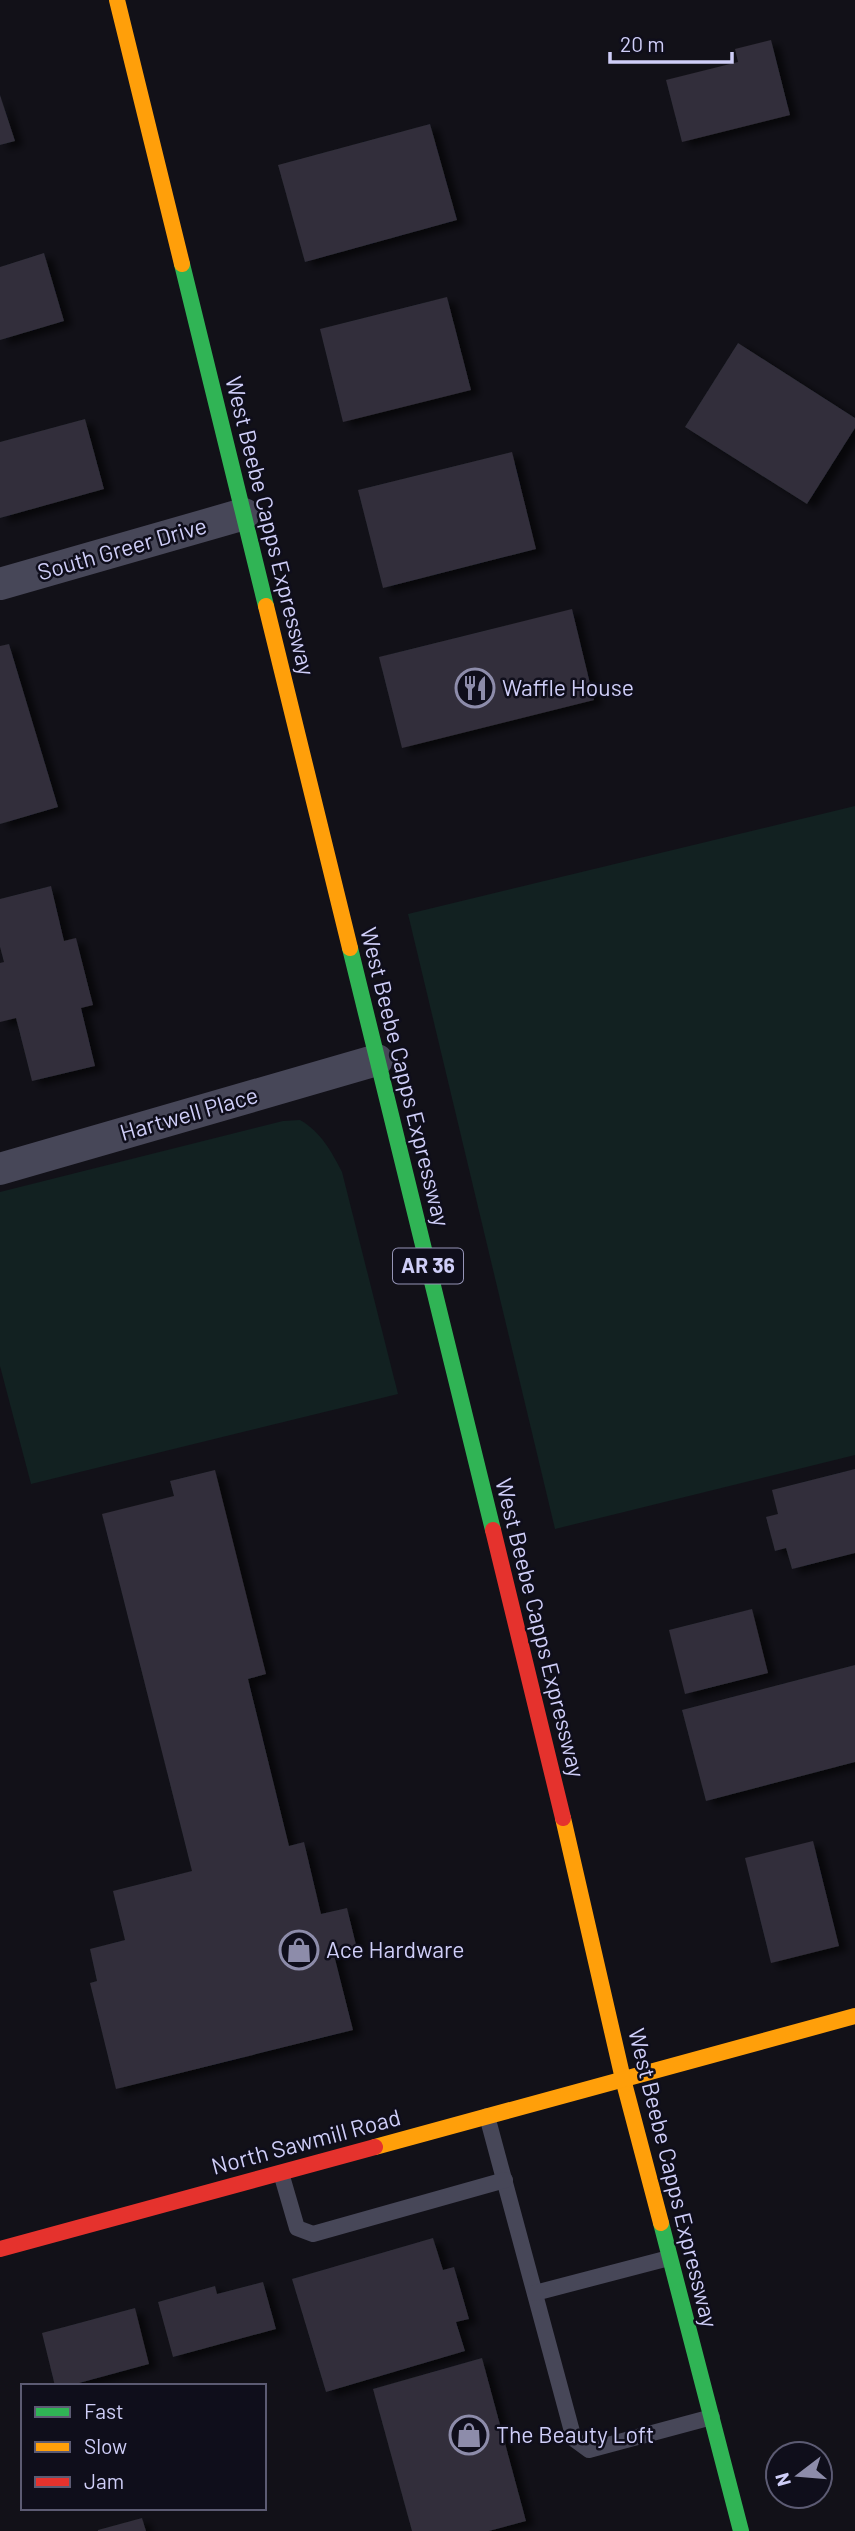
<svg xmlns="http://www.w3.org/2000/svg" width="855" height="2531" font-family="Barlow,sans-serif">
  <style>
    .green { fill: #122121 }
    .building { fill: #302f3a; filter: url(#shadow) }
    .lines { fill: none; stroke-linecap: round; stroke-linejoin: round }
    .lane { stroke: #474758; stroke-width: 16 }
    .street { stroke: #474758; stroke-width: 32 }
    .fast { stroke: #30b455; stroke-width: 16 }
    .slow { stroke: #ff9f0a; stroke-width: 16 }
    .jam { stroke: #e5322d; stroke-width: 16 }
    .labels { text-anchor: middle; stroke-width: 5; stroke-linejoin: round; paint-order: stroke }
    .shield { fill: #0f0e1b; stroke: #9594b6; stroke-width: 2 }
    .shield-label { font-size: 21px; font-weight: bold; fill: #cfcef8 }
    .street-label { font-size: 23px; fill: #cfcef8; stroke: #0f0e1b }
    .poi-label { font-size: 23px; fill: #cfcef8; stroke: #0f0e1b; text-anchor: start }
  </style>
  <defs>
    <filter id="shadow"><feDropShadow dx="8" dy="4.5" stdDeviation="3.5" flood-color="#0009"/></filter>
  </defs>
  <rect width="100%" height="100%" fill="#121118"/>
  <g class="green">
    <path d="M 855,806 L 855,1455 L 555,1529 L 408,914 Z"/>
    <path d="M 300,1120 C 321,1132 331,1151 342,1172 L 398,1394 L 31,1484 L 0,1366 L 0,1192 L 283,1121 Z"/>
  </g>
  <g class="building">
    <path d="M 771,40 L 790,115 L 682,142 L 666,80 L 738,62 L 735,49 Z"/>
    <path d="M 0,95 L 15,141 L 0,145 Z"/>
    <path d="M 430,124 L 457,220 L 305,262 L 278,165 Z"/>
    <path d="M 44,253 L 64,321 L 0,340 L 0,267 Z"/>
    <path d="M 447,297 L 471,390 L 343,422 L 320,329 Z"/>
    <path d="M 738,343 L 855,418 L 855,428 L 807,504 L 685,427 Z"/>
    <path d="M 85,419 L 104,489 L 0,518 L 0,442 Z"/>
    <path d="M 512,452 L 536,549 L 383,588 L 358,490 Z"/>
    <path d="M 572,609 L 594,700 L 402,748 L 379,657 Z"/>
    <path d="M 9,644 L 58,807 L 0,824 L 0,646 Z"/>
    <path d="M 51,886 L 64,941 L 76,938 L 93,1005 L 81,1008 L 95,1066 L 32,1081 L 16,1018 L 0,1022 L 0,963 L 4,962 L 0,947 L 0,899 Z"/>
    <path d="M 855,1469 L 855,1553 L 792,1569 L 786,1548 L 775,1551 L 766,1517 L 778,1514 L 772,1490 Z"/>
    <path d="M 215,1470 L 266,1674 L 248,1679 L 289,1846 L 304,1842 L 321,1914 L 347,1908 L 357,1949 L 334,1955 L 353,2030 L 116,2089 L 90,1983 L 97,1981 L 90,1949 L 125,1940 L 113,1891 L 192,1871 L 102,1514 L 174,1496 L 170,1481 Z"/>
    <path d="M 752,1609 L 768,1673 L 685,1694 L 669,1630 Z"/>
    <path d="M 855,1665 L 855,1762 L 706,1801 L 682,1710 Z"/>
    <path d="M 813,1841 L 839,1946 L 771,1963 L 745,1858 Z"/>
    <path d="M 433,2238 L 443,2270 L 454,2267 L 469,2319 L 456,2322 L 465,2351 L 326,2392 L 292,2279 Z"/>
    <path d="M 263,2282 L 276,2329 L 173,2357 L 158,2302 L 215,2286 L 217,2294 Z"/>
    <path d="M 135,2308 L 149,2364 L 68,2386 L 55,2386 L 42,2333 Z"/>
    <path d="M 482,2358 L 526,2521 L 489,2531 L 412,2531 L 373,2389 Z"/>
    <path d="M 142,2518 L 146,2531 L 98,2531 L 98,2530 Z"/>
  </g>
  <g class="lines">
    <g class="lane">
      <path d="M 487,2116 L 574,2439 L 589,2450 L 712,2417"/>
      <path d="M 281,2173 L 297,2228 L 313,2234 L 505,2180"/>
      <path d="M 535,2293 L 669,2258"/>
    </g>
    <g class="street">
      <path d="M 0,584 L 244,514"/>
      <path d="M 0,1169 L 377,1060"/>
    </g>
    <g class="fast">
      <path d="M 182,264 L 266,606"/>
      <path d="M 350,948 L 493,1530"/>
      <path d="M 661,2223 L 741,2531"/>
    </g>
    <g class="slow">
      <path d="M 117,0 L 182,264"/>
      <path d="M 266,606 L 350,948"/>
      <path d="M 563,1818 L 623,2079 L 661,2223"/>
      <path d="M 375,2147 L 855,2016"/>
    </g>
    <g class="jam">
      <path d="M 493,1530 L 563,1818"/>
      <path d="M 0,2249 L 375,2147"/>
    </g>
  </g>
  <defs>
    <symbol id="restaurant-ring" viewBox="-11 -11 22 22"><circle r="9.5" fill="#0f0e1b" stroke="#8d8caa" stroke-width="1.5"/><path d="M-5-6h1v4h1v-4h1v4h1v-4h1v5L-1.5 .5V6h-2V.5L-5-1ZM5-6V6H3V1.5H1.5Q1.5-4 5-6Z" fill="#8d8caa"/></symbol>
    <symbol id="shop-ring" viewBox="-11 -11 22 22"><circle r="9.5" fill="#0f0e1b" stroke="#8d8caa" stroke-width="1.5"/><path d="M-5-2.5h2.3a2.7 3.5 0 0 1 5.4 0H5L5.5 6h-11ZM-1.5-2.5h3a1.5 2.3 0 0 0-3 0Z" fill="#8d8caa"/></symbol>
  </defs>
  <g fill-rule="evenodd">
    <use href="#restaurant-ring" x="453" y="666" width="44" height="44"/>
    <use href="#shop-ring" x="277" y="1928" width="44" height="44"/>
    <use href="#shop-ring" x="447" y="2413" width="44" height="44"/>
  </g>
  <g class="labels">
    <rect class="shield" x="393" y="1248.5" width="70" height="35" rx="5"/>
    <g class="shield-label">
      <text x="428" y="1273">AR 36</text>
    </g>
    <g class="street-label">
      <text transform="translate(270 526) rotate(76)" y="8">West Beebe Capps Expressway</text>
      <text transform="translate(122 549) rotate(-16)" y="8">South Greer Drive</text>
      <text transform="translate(405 1077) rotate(76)" y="8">West Beebe Capps Expressway</text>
      <text transform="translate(189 1114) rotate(-16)" y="8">Hartwell Place</text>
      <text transform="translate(540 1628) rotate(76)" y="8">West Beebe Capps Expressway</text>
      <text transform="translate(306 2142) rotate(-15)" y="8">North Sawmill Road</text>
      <text transform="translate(673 2178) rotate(76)" y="8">West Beebe Capps Expressway</text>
    </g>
    <g class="poi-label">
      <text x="502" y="696">Waffle House</text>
      <text x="326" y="1958">Ace Hardware</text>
      <text x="496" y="2443">The Beauty Loft</text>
    </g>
  </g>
  <rect x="21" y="2384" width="245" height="126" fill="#0f0e1b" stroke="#5c5b73" stroke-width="2"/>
  <rect x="35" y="2407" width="35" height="10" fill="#30b455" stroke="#5c5b73" stroke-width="2"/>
  <text x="84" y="2419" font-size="21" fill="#cfcef8">Fast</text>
  <rect x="35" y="2442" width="35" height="10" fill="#ff9f0a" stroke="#5c5b73" stroke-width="2"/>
  <text x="84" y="2454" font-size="21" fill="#cfcef8">Slow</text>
  <rect x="35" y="2477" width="35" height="10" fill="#e5322d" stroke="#5c5b73" stroke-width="2"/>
  <text x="84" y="2489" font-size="21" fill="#cfcef8">Jam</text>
  <g transform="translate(799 2475) rotate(254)"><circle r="33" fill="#0f0e1b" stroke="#5c5b73" stroke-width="2"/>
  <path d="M0-5L12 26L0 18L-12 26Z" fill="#8d8caa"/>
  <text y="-10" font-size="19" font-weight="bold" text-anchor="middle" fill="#cfcef8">N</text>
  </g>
  <path d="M610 52v10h122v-10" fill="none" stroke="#cfcef8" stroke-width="3.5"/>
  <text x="620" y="52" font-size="21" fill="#cfcef8" stroke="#0f0e1b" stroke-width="5" paint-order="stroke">20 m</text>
</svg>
